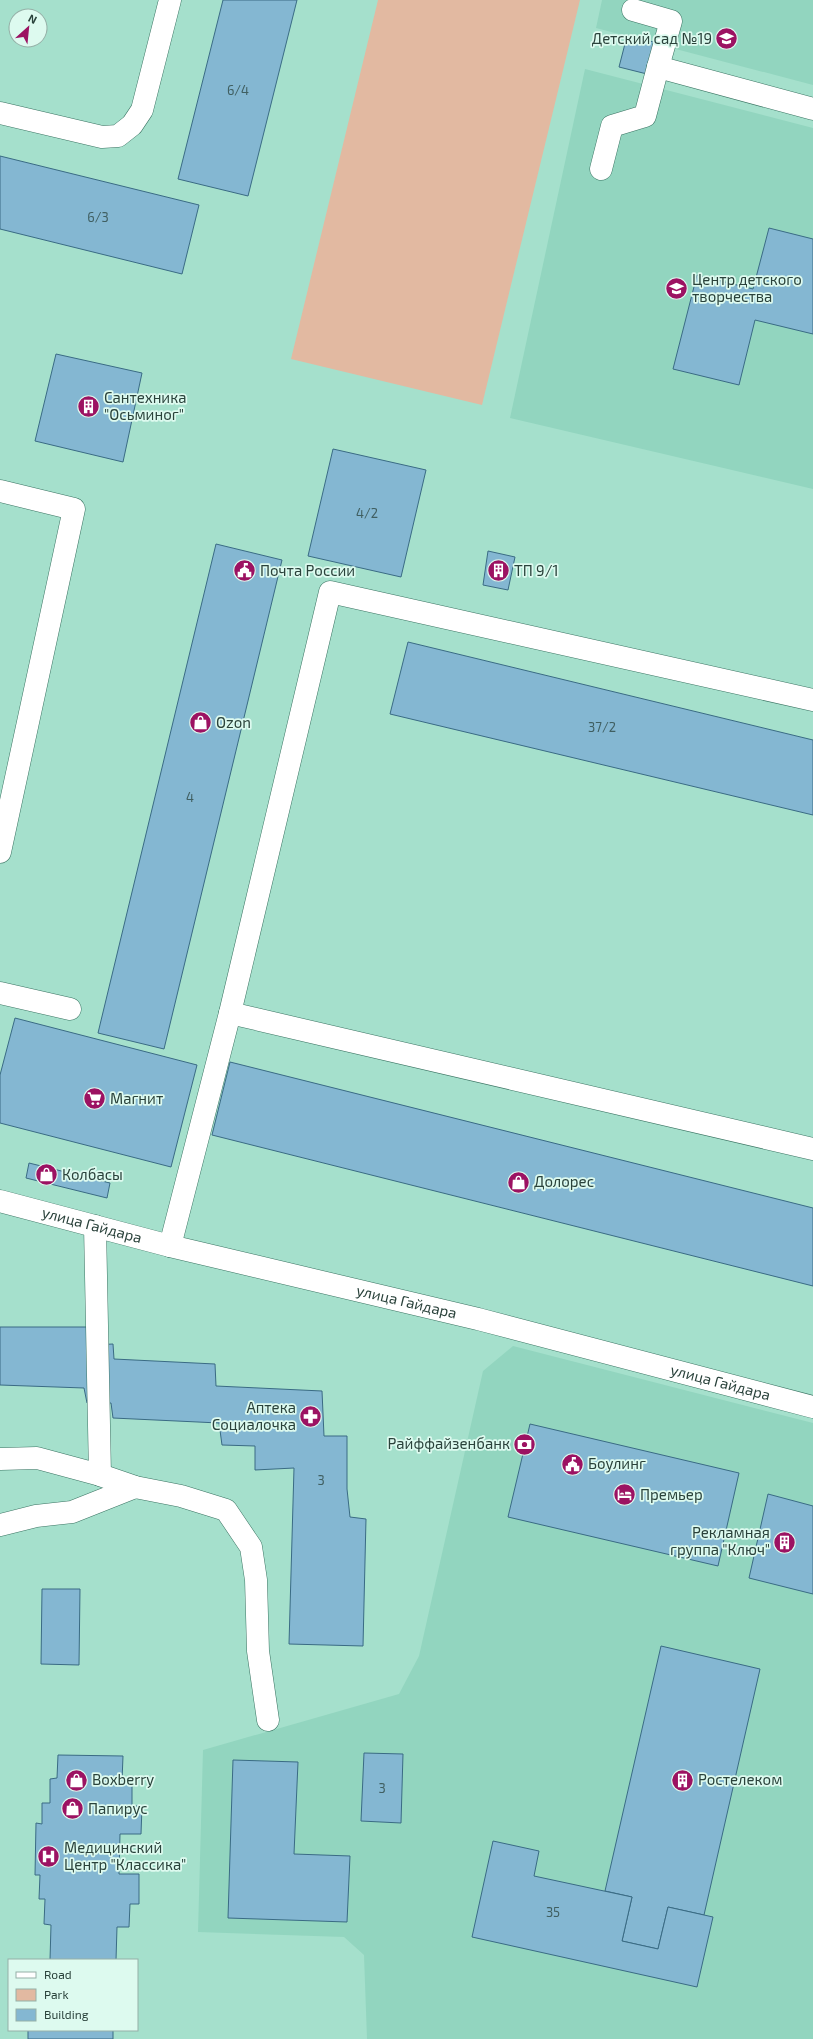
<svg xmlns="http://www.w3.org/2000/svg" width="813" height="2039" font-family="'Exo 2',sans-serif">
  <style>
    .built { fill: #92d5bf }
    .green { fill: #e2b9a1 }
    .building { fill: #84b7d2; stroke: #3a6b84 }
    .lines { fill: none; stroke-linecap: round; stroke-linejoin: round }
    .minor-casing { stroke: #3b7463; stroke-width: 23 }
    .minor { stroke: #fff; stroke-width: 22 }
    .labels { text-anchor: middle; stroke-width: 3.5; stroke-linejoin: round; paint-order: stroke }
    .number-label { font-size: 13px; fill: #405f61 }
    .poi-label { font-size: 15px; fill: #2a423b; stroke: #ddfaef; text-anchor: start }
    .street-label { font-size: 15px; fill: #2a423b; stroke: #ddfaef }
  </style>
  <rect width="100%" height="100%" fill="#a5e0cc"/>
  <g class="built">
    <path d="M 602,0 L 813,0 L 813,85 L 596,28 Z"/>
    <path d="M 585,69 L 813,128 L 813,489 L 510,418 Z"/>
    <path d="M 513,1346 L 813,1423 L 813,2039 L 367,2039 L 364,1955 L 344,1937 L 198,1932 L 203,1750 L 399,1694 L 419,1656 L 483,1371 Z"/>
  </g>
  <path class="green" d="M 378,0 L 580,0 L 482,405 L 291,359 Z"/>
  <g class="building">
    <path d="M 223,0 L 297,0 L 248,196 L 178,179 Z"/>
    <path d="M 627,36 L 654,42 L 647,74 L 619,67 Z"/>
    <path d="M 0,156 L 199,205 L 182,274 L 0,229 Z"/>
    <path d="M 769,228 L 813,239 L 813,334 L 755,320 L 739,385 L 673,369 L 697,275 L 753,289 Z"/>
    <path d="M 56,354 L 142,373 L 123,462 L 35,441 Z"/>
    <path d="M 333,449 L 426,470 L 401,577 L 308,556 Z"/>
    <path d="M 216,544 L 282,560 L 164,1049 L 98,1033 Z"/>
    <path d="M 488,551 L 515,557 L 508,590 L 483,585 Z"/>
    <path d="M 408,642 L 813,740 L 813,815 L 390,714 Z"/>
    <path d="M 15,1018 L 197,1065 L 171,1167 L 0,1123 L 0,1075 Z"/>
    <path d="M 230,1062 L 813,1208 L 813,1286 L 212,1135 Z"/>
    <path d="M 29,1163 L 110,1183 L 107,1198 L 26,1178 Z"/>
    <path d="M 0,1327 L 89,1327 L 91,1345 L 113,1344 L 114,1359 L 215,1364 L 216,1386 L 322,1391 L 324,1436 L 347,1436 L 347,1489 L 350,1517 L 366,1519 L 363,1646 L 289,1644 L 294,1468 L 255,1470 L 255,1446 L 222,1445 L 219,1423 L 113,1418 L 111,1403 L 87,1403 L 84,1388 L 0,1385 Z"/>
    <path d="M 530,1424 L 739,1473 L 718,1566 L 508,1517 Z"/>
    <path d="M 768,1494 L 813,1506 L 813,1594 L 749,1578 Z"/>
    <path d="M 42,1589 L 80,1589 L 79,1665 L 41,1664 Z"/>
    <path d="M 661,1646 L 760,1669 L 704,1915 L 668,1907 L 658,1949 L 622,1941 L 632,1897 L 605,1891 Z"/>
    <path d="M 364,1753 L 403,1754 L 401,1823 L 361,1821 Z"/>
    <path d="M 58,1755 L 123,1756 L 122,1781 L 132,1781 L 132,1806 L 142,1806 L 141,1834 L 120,1834 L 119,1874 L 139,1874 L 139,1904 L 130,1904 L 129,1927 L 117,1927 L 116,1960 L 50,1960 L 51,1925 L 44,1924 L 45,1899 L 39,1899 L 40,1875 L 35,1875 L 36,1823 L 42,1824 L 42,1803 L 50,1803 L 50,1779 L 57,1778 Z"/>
    <path d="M 233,1760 L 298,1762 L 294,1854 L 350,1856 L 347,1922 L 228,1918 Z"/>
    <path d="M 493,1841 L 539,1851 L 534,1876 L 632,1897 L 622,1941 L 658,1949 L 668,1907 L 713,1917 L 697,1987 L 472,1937 Z"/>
    <rect x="28" y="2030" width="85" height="9"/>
  </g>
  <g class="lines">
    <defs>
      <g id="minor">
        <path d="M 633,10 L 671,21 L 658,67"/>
        <path d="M 0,113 L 102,137 L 118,136 L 132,125 L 142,110 L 170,0"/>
        <path d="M 601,169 L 612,126 L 645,116 L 658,67 L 813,109"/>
        <path d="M 0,491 L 74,509 L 0,852"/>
        <path d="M 0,993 L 70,1009"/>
        <path d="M 230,1013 L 330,592 L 813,700"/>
        <path id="s1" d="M 0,1201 L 170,1246 L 478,1319 L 813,1407"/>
        <path d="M 95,1226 L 100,1475"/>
        <path d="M 170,1246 L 230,1013 L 813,1149"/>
        <path d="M 0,1459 L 37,1458 L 100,1475 L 135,1487 L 181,1496 L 226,1510 L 251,1547 L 256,1580 L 258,1651 L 268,1720"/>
        <path d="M 0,1525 L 36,1516 L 72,1512 L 135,1487"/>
      </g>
    </defs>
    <use href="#minor" class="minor-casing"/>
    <use href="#minor" class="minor"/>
  </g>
  <defs>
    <symbol id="school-disc" viewBox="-11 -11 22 22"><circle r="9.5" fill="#9c1262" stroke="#ddfaef"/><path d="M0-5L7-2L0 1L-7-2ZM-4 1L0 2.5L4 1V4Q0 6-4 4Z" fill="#fff"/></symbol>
    <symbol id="building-disc" viewBox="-11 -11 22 22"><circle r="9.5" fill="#9c1262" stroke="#ddfaef"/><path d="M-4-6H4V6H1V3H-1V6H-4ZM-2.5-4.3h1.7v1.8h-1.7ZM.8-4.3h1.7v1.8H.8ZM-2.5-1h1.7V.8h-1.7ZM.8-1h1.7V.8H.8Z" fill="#fff"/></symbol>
    <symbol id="civic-disc" viewBox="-11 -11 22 22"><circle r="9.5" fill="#9c1262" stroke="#ddfaef"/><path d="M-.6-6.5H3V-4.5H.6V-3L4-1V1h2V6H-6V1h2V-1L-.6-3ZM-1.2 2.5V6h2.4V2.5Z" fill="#fff"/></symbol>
    <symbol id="shop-disc" viewBox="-11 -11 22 22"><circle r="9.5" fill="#9c1262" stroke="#ddfaef"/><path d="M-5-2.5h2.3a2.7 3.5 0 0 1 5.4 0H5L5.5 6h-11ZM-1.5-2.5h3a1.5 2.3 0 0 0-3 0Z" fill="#fff"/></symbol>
    <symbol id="supermarket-disc" viewBox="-11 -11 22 22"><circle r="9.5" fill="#9c1262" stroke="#ddfaef"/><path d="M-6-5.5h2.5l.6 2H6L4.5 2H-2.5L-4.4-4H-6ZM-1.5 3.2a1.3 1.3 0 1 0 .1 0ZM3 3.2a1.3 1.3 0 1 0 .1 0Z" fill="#fff"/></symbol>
    <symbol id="pharmacy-disc" viewBox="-11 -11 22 22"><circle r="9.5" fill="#9c1262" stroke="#ddfaef"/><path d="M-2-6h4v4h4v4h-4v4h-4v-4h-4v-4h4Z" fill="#fff"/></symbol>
    <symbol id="bank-disc" viewBox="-11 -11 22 22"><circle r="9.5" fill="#9c1262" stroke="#ddfaef"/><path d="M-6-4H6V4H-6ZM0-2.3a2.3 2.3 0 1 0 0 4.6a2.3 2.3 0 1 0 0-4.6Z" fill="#fff"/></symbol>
    <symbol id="hotel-disc" viewBox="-11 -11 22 22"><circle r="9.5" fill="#9c1262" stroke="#ddfaef"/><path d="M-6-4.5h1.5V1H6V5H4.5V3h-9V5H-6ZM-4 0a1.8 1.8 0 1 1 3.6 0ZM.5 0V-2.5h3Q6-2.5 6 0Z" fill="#fff"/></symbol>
    <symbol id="hospital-disc" viewBox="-11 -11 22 22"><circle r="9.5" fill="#9c1262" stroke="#ddfaef"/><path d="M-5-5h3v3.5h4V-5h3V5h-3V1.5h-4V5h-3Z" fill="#fff"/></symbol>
  </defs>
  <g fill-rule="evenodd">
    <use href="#school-disc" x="714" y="26" width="25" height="25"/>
    <use href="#school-disc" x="664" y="276" width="25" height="25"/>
    <use href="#building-disc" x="76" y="394" width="25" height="25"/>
    <use href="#civic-disc" x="232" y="558" width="25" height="25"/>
    <use href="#building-disc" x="486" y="558" width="25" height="25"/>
    <use href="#shop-disc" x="188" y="710" width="25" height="25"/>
    <use href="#supermarket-disc" x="82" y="1086" width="25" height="25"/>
    <use href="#shop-disc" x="34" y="1162" width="25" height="25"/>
    <use href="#shop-disc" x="506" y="1170" width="25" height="25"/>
    <use href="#pharmacy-disc" x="298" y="1404" width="25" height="25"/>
    <use href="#bank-disc" x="512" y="1432" width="25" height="25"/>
    <use href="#civic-disc" x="560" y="1452" width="25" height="25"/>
    <use href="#hotel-disc" x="612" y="1482" width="25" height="25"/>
    <use href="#building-disc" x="772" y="1530" width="25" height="25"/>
    <use href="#shop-disc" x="64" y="1768" width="25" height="25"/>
    <use href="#building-disc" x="670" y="1768" width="25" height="25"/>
    <use href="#shop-disc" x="60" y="1796" width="25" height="25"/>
    <use href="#hospital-disc" x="36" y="1844" width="25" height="25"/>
  </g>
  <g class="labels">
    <g class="number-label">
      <text x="238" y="95">6/4</text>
      <text x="98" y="222">6/3</text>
      <text x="367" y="518">4/2</text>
      <text x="602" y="732">37/2</text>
      <text x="190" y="802">4</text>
      <text x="321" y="1485">3</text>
      <text x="382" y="1793">3</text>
      <text x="553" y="1917">35</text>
    </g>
    <g class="poi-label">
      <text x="712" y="44" text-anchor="end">Детский сад №19</text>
      <text x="692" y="285">Центр детского<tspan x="692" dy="17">творчества</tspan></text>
      <text x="104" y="403">Сантехника<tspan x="104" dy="17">"Осьминог"</tspan></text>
      <text x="260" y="576">Почта России</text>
      <text x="514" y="576">ТП 9/1</text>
      <text x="216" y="728">Ozon</text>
      <text x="110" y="1104">Магнит</text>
      <text x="62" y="1180">Колбасы</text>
      <text x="534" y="1187">Долорес</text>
      <text x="296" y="1413" text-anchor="end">Аптека<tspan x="296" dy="17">Социалочка</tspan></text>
      <text x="510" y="1449" text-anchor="end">Райффайзенбанк</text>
      <text x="588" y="1469">Боулинг</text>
      <text x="640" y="1500">Премьер</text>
      <text x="770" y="1538" text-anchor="end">Рекламная<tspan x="770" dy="17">группа "Ключ"</tspan></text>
      <text x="92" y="1785">Boxberry</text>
      <text x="698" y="1785">Ростелеком</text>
      <text x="88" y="1814">Папирус</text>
      <text x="64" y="1853">Медицинский<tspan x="64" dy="17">Центр "Классика"</tspan></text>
    </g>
    <g class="street-label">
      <text dy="5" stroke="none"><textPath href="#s1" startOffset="95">улица Гайдара</textPath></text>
      <text dy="5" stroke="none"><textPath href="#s1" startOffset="419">улица Гайдара</textPath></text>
      <text dy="5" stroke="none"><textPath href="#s1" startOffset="743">улица Гайдара</textPath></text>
    </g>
  </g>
  <rect x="8" y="1959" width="130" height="72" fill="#ddfaef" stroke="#95b0a7"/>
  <rect x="16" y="1972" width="20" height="6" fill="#ffffff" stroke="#95b0a7"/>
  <text x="44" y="1979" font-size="12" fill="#2a423b">Road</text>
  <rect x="16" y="1989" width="20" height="12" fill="#e2b9a1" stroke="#95b0a7"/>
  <text x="44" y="1999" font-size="12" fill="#2a423b">Park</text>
  <rect x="16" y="2009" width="20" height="12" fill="#84b7d2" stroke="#95b0a7"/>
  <text x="44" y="2019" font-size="12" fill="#2a423b">Building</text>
  <g transform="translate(28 28) rotate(27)"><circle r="19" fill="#ddfaef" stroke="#95b0a7"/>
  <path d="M0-3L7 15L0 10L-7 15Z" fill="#9c1262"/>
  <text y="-6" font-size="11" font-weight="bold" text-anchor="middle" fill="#2a423b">N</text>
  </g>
</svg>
